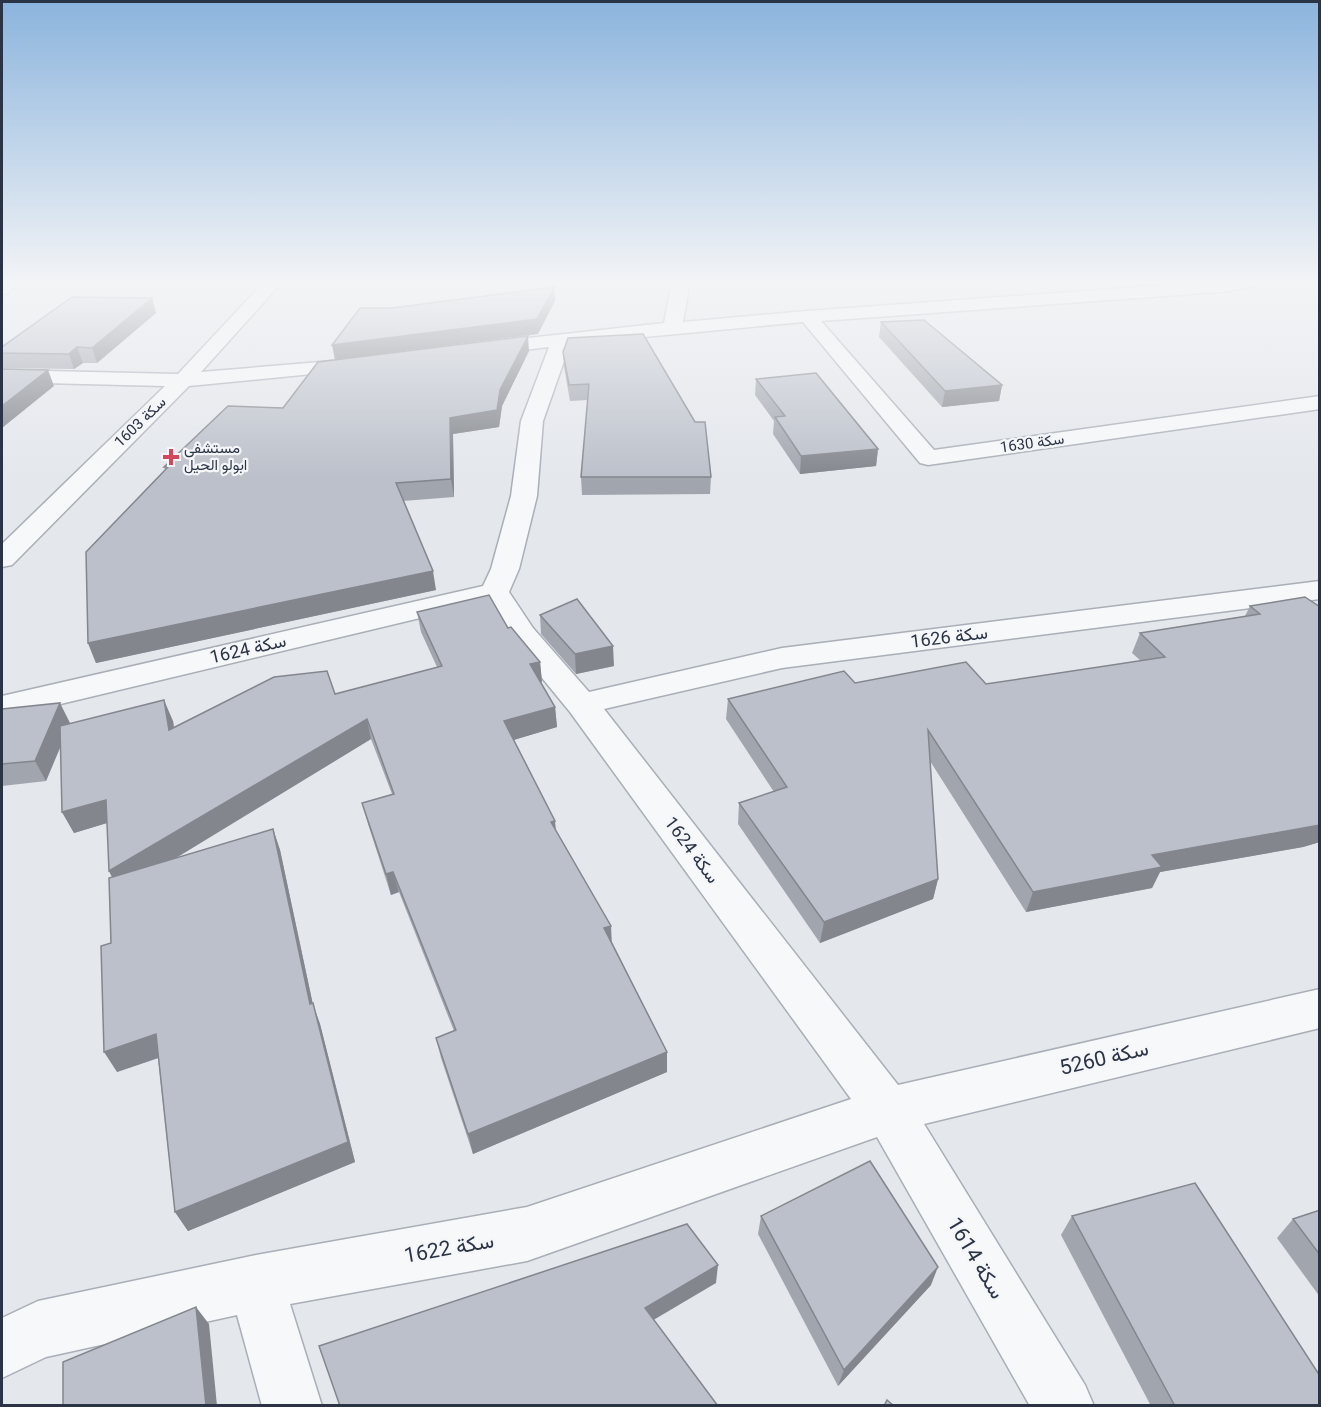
<svg xmlns="http://www.w3.org/2000/svg" width="1321" height="1407" font-family="Roboto,Vazirmatn,sans-serif">
  <style>
    .lines { fill: none; stroke-linecap: round; stroke-linejoin: round }
    .minor-casing { stroke: #a9aeb7; stroke-width: 3 }
    .minor { fill: #f7f8fa; fill-rule: evenodd }
    .wall { fill: #a1a5ae }
    .shaded-wall { fill: #83868d }
    .building { fill: #bbc0ca; stroke: #83868d; stroke-width: 1.5 }
    .poi-dot { fill: #d1495b; stroke: #f4f6f9; stroke-width: 2 }
    .labels { text-anchor: middle; stroke-width: 4.5; stroke-linejoin: round; paint-order: stroke }
    .far-street-label { font-size: 15px; fill: #2b3445; stroke: #f4f6f9 }
    .far-poi-label { font-size: 15px; fill: #2b3445; stroke: #f4f6f9; text-anchor: start }
    .street-label { font-size: 18px; fill: #2b3445; stroke: #f4f6f9 }
    .near-street-label { font-size: 21px; fill: #2b3445; stroke: #f4f6f9 }
  </style>
  <rect width="100%" height="100%" fill="#e4e7ec"/>
  <g class="lines">
    <defs>
      <g id="minor">
        <path d="M 2,281 L 21,281 L 8,293 L 2,294 Z"/>
        <path d="M 265,281 L 283,281 L 201,372 L 356,359 L 363,361 L 366,365 L 363,369 L 189,386 L 12,565 L 2,567 L 2,544 L 165,386 L 2,382 L 2,370 L 178,374 Z"/>
        <path d="M 675,281 L 692,281 L 689,287 L 683,322 L 807,311 L 1224,281 L 1264,281 L 1256,286 L 1221,292 L 821,321 L 934,450 L 1320,396 L 1320,409 L 928,465 L 920,463 L 803,322 L 570,344 L 543,421 L 537,496 L 519,569 L 509,592 L 533,628 L 589,692 L 782,648 L 1320,581 L 1320,599 L 782,668 L 604,709 L 898,1085 L 1320,989 L 1320,1028 L 924,1124 L 1085,1385 L 1094,1406 L 1030,1406 L 877,1137 L 527,1261 L 290,1304 L 322,1406 L 262,1406 L 237,1315 L 46,1357 L 2,1378 L 2,1318 L 38,1301 L 256,1255 L 527,1207 L 851,1099 L 570,712 L 511,640 L 487,602 L 2,718 L 2,696 L 483,586 L 491,569 L 511,496 L 521,421 L 549,347 L 484,355 L 477,353 L 474,349 L 477,345 L 484,343 L 664,323 L 671,287 Z"/>
      </g>
    </defs>
    <use href="#minor" class="minor-casing"/>
    <use href="#minor" class="minor"/>
  </g>
  <g class="wall">
    <path d="M 152,298 L 156,313 L 97,363 L 83,363 L 74,369 L 2,368 L 2,347 Z"/>
    <path d="M 881,322 L 1002,385 L 999,401 L 942,407 L 879,337 Z"/>
    <path d="M 529,351 L 502,406 L 499,427 L 453,434 L 454,497 L 403,501 L 436,590 L 96,663 L 88,643 L 165,470 L 164,467 L 283,408 Z"/>
    <path d="M 563,352 L 711,477 L 710,494 L 582,495 L 581,477 L 588,400 L 570,401 L 564,367 Z"/>
    <path d="M 756,379 L 878,449 L 876,466 L 800,474 L 773,434 L 774,421 L 755,395 Z"/>
    <path d="M 1250,606 L 1320,607 L 1320,842 L 1303,847 L 1160,872 L 1152,888 L 1026,912 L 930,761 L 938,879 L 933,899 L 820,943 L 738,824 L 739,803 L 774,792 L 726,719 L 728,699 L 855,683 L 986,684 L 1141,661 L 1132,653 L 1140,633 L 1245,616 Z"/>
    <path d="M 417,612 L 508,628 L 540,662 L 542,682 L 540,682 L 555,707 L 557,727 L 513,740 L 556,830 L 667,1052 L 667,1072 L 473,1154 L 441,1058 L 436,1038 L 454,1031 L 399,892 L 391,895 L 368,824 L 362,803 L 392,794 L 371,739 L 176,858 L 273,829 L 280,850 L 313,1005 L 320,1024 L 355,1162 L 188,1231 L 175,1212 L 158,1058 L 117,1072 L 111,943 L 112,877 L 109,871 L 107,823 L 74,833 L 62,812 L 61,746 L 46,781 L 2,786 L 2,709 L 70,724 L 173,721 L 174,728 L 335,694 L 437,667 L 421,632 Z"/>
    <path d="M 540,615 L 614,666 L 576,674 L 541,634 Z"/>
    <path d="M 1320,1210 L 1320,1297 L 1277,1238 L 1293,1219 Z"/>
    <path d="M 761,1216 L 931,1285 L 838,1386 L 758,1234 Z"/>
    <path d="M 1072,1216 L 1320,1406 L 1151,1406 L 1061,1235 Z"/>
  </g>
  <g class="shaded-wall">
    <path d="M 554,287 L 555,301 L 538,334 L 335,360 L 332,345 Z"/>
    <path d="M 152,298 L 156,313 L 97,363 L 92,348 Z"/>
    <path d="M 528,336 L 529,351 L 502,406 L 499,427 L 453,434 L 454,497 L 451,479 L 450,418 Z"/>
    <path d="M 77,347 L 83,363 L 74,369 L 69,354 Z"/>
    <path d="M 48,370 L 54,386 L 2,428 L 2,406 Z"/>
    <path d="M 1002,385 L 999,401 L 942,407 L 945,391 Z"/>
    <path d="M 878,449 L 876,466 L 800,474 L 801,456 Z"/>
    <path d="M 433,571 L 436,590 L 96,663 L 88,643 Z"/>
    <path d="M 613,646 L 614,666 L 576,674 L 575,654 Z"/>
    <path d="M 540,662 L 542,682 L 532,684 L 530,664 Z"/>
    <path d="M 164,700 L 173,721 L 177,750 L 169,730 Z"/>
    <path d="M 60,703 L 70,723 L 46,781 L 35,761 Z"/>
    <path d="M 555,707 L 557,727 L 507,742 L 504,721 Z"/>
    <path d="M 367,719 L 371,739 L 120,892 L 109,871 Z"/>
    <path d="M 106,800 L 117,820 L 74,833 L 62,812 Z"/>
    <path d="M 555,821 L 557,841 L 551,822 Z"/>
    <path d="M 1320,825 L 1320,842 L 1303,847 L 1160,872 L 1152,888 L 1026,912 L 1033,892 L 1152,855 Z"/>
    <path d="M 273,829 L 280,850 L 313,1005 L 320,1024 L 355,1162 L 188,1231 L 175,1212 L 310,1004 Z"/>
    <path d="M 393,872 L 399,892 L 391,895 L 386,874 Z"/>
    <path d="M 938,879 L 933,899 L 820,943 L 824,922 Z"/>
    <path d="M 611,926 L 612,946 L 604,928 Z"/>
    <path d="M 156,1034 L 167,1055 L 117,1072 L 104,1052 Z"/>
    <path d="M 667,1052 L 667,1072 L 473,1154 L 468,1134 Z"/>
    <path d="M 718,1265 L 716,1283 L 645,1325 L 645,1308 Z"/>
    <path d="M 938,1267 L 931,1285 L 838,1386 L 844,1370 Z"/>
    <path d="M 196,1307 L 209,1324 L 217,1406 L 206,1406 Z"/>
  </g>
  <g class="building">
    <path d="M 554,287 L 537,319 L 332,345 L 360,308 L 392,308 Z"/>
    <path d="M 72,297 L 152,298 L 92,348 L 77,347 L 69,354 L 2,353 L 2,347 Z"/>
    <path d="M 924,320 L 1002,385 L 945,391 L 881,322 Z"/>
    <path d="M 643,334 L 695,422 L 705,422 L 711,477 L 581,477 L 589,384 L 569,385 L 563,352 L 568,338 Z"/>
    <path d="M 528,336 L 500,390 L 497,410 L 450,418 L 451,479 L 396,483 L 433,571 L 88,643 L 86,552 L 168,467 L 164,467 L 228,406 L 283,408 L 318,362 Z"/>
    <path d="M 2,369 L 48,370 L 2,406 Z"/>
    <path d="M 816,373 L 878,449 L 801,456 L 775,417 L 785,416 L 756,379 Z"/>
    <path d="M 489,595 L 508,628 L 511,627 L 540,662 L 530,664 L 555,707 L 504,721 L 555,821 L 551,822 L 611,926 L 604,928 L 667,1052 L 468,1134 L 436,1038 L 456,1030 L 393,872 L 386,874 L 362,803 L 394,794 L 367,719 L 109,871 L 106,800 L 62,812 L 60,726 L 164,700 L 169,730 L 274,677 L 327,671 L 335,694 L 442,666 L 417,612 Z"/>
    <path d="M 1305,597 L 1320,607 L 1320,825 L 1152,855 L 1162,867 L 1033,892 L 928,730 L 938,879 L 824,922 L 739,803 L 787,787 L 728,699 L 844,671 L 855,683 L 966,662 L 986,684 L 1165,657 L 1140,633 L 1260,614 L 1250,606 Z"/>
    <path d="M 577,599 L 613,646 L 575,654 L 540,615 Z"/>
    <path d="M 60,703 L 35,761 L 2,764 L 2,709 Z"/>
    <path d="M 273,829 L 310,1004 L 313,1003 L 348,1142 L 175,1212 L 156,1034 L 104,1052 L 101,946 L 111,943 L 109,878 Z"/>
    <path d="M 870,1161 L 938,1267 L 844,1370 L 761,1216 Z"/>
    <path d="M 1195,1183 L 1320,1376 L 1320,1406 L 1175,1406 L 1072,1216 Z"/>
    <path d="M 1320,1210 L 1320,1255 L 1293,1219 Z"/>
    <path d="M 687,1224 L 718,1265 L 645,1308 L 718,1406 L 340,1406 L 319,1346 Z"/>
    <path d="M 196,1307 L 206,1406 L 63,1406 L 63,1362 Z"/>
    <path d="M 887,1400 L 894,1406 L 884,1406 Z"/>
  </g>
  <linearGradient id="sky" x2="0" y2="1"><stop stop-color="#8bb4dd"/><stop offset="0.59" stop-color="#f3f4f6"/><stop offset="1" stop-color="#f3f4f6" stop-opacity="0"/></linearGradient>
  <rect width="1321" height="478" fill="url(#sky)"/>
  <path class="poi-dot" d="M168 448h6v6h6v6h-6v6h-6v-6h-6v-6h6z"/>
  <g class="labels">
    <g class="far-street-label">
      <text transform="translate(140 422) rotate(-44)" y="5">سكة 1603</text>
      <text transform="translate(1032 443) rotate(-8)" y="5">سكة 1630</text>
    </g>
    <g class="far-poi-label">
      <text x="184" y="453">مستشفى<tspan x="184" dy="17">ابولو الحيل</tspan></text>
    </g>
    <g class="street-label">
      <text transform="translate(949 637) rotate(-7)" y="6">سكة 1626</text>
      <text transform="translate(248 649) rotate(-13)" y="6">سكة 1624</text>
      <text transform="translate(692 850) rotate(53)" y="6">سكة 1624</text>
    </g>
    <g class="near-street-label">
      <text transform="translate(1104 1058) rotate(-13)" y="7">سكة 5260</text>
      <text transform="translate(449 1248) rotate(-10)" y="7">سكة 1622</text>
      <text transform="translate(976 1258) rotate(59)" y="7">سكة 1614</text>
    </g>
  </g>
  <rect width="1321" height="1407" fill="none" stroke="#2b3445" stroke-width="6"/>
</svg>
